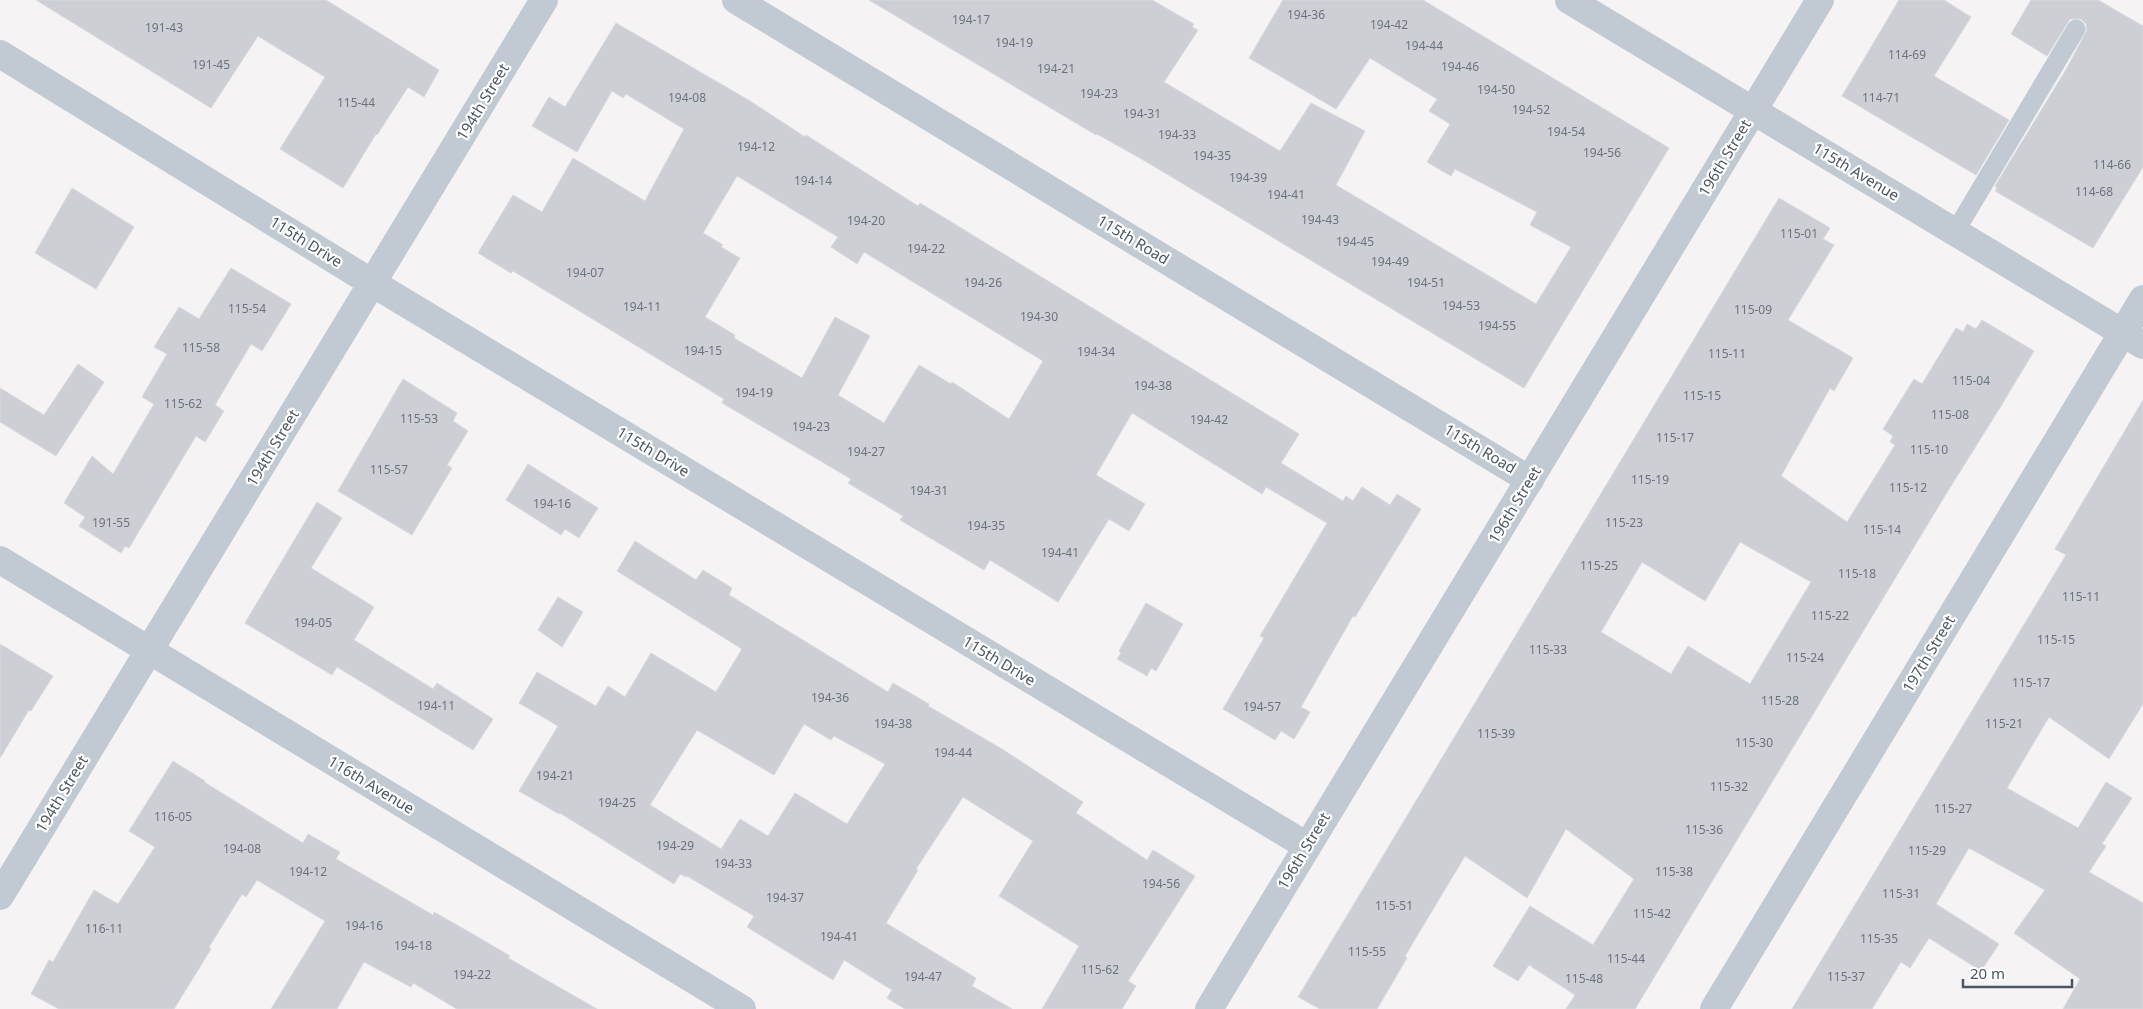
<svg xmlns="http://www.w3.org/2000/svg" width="2143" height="1009" font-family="'Noto Sans',sans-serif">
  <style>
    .building { fill: #cdcfd5; stroke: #d7d9de; fill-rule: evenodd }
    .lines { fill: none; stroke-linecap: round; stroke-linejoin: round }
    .service { stroke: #c1cad2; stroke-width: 19 }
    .minor { stroke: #c1cad2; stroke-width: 28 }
    .labels { text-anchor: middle; stroke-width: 4.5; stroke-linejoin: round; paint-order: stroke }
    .number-label { font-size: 12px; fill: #6b747e }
    .street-label { font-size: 15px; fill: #4a5661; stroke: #fff }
  </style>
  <rect width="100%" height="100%" fill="#f5f3f3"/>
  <g class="building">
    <path d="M 36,0 L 326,0 L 439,70 L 424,97 L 408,87 L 377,135 L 376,134 L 343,188 L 280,149 L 325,77 L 258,36 L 211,108 Z"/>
    <path d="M 869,0 L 1152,0 L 1194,24 L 1192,27 L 1198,30 L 1164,82 L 1280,151 L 1311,103 L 1365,131 L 1336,185 L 1536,304 L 1571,247 L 1530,225 L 1537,212 L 1455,169 L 1451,176 L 1427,162 L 1450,124 L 1429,111 L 1437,99 L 1370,58 L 1336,109 L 1249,58 L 1283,0 L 1423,0 L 1669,148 L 1524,388 L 1145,161 L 1097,134 L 1096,135 Z"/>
    <path d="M 1899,0 L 1944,0 L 1971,17 L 1934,76 L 2009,120 L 1976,175 L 1842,96 Z"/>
    <path d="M 2031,0 L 2098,0 L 2143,26 L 2143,167 L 2093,248 L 1995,191 L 1997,188 L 1995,186 L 2067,68 L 2087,30 L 2086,24 L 2081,19 L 2070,19 L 2047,56 L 2011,34 Z"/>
    <path d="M 616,23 L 750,101 L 805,137 L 806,135 L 918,206 L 920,203 L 1299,434 L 1281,463 L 1343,501 L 1346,496 L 1353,501 L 1362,487 L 1390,505 L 1397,494 L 1421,509 L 1355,617 L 1353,616 L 1301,707 L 1310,712 L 1294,739 L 1281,731 L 1275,740 L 1223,709 L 1264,638 L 1260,636 L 1327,523 L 1266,487 L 1262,494 L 1132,413 L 1096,475 L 1145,504 L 1129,531 L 1109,519 L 1058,602 L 990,560 L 984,570 L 900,520 L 903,516 L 848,483 L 851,479 L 722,403 L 724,399 L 586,315 L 513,271 L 511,273 L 478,253 L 513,195 L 542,212 L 573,158 L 645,201 L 684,129 L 626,94 L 623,98 L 612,91 L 577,152 L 532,126 L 549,97 L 565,107 ZM 737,176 L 838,237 L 831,247 L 857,264 L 864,252 L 1043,361 L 1009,419 L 952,382 L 951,384 L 919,365 L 884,423 L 838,395 L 870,336 L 835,317 L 802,378 L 734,338 L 735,335 L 705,317 L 740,258 L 721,247 L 723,245 L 703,233 Z"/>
    <path d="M 72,188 L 134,227 L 96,289 L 35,253 Z"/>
    <path d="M 1779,198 L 1830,228 L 1823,239 L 1834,245 L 1788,320 L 1853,358 L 1834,391 L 1830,388 L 1781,476 L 1847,522 L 1895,445 L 1890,442 L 1893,436 L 1883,429 L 1914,379 L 1922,384 L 1956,328 L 1963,332 L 1967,324 L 1976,329 L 1982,320 L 2034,351 L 2001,406 L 1946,494 L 1635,1009 L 1566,1009 L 1575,995 L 1529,965 L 1518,981 L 1493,966 L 1530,906 L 1593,945 L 1634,879 L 1566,829 L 1527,898 L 1465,856 L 1405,956 L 1407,958 L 1377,1009 L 1320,1009 L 1298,997 ZM 1740,542 L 1811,582 L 1750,684 L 1688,646 L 1671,674 L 1601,632 L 1642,562 L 1705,601 Z"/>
    <path d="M 231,268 L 291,304 L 262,351 L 251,344 L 215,405 L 224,411 L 205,442 L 196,436 L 129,548 L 125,546 L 121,553 L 79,526 L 85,517 L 64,503 L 92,456 L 113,474 L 154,404 L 142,397 L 167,354 L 154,347 L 179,307 L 199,319 Z"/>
    <path d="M 78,364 L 104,382 L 56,456 L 0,422 L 0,388 L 44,415 Z"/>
    <path d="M 403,379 L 457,413 L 453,421 L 468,431 L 447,465 L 452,468 L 412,535 L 338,491 Z"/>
    <path d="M 2143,400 L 2143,704 L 2109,759 L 2049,717 L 2007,788 L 2078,828 L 2106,782 L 2132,798 L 2102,844 L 2106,846 L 2089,872 L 2143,903 L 2143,1009 L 2063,1009 L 2080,979 L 2014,933 L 2045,890 L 1969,848 L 1936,904 L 1999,944 L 1981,971 L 1929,938 L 1910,968 L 1901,962 L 1872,1009 L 1792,1009 L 2066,555 L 2055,549 Z"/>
    <path d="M 528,464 L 598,508 L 579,538 L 565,529 L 561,535 L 506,500 Z"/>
    <path d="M 317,502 L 342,518 L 311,568 L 374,607 L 354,640 L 433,689 L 437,683 L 493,719 L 473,750 L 337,667 L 332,675 L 245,623 Z"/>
    <path d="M 635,541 L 696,580 L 703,570 L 732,588 L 729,595 L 888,692 L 893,683 L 929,704 L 928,706 L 1002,749 L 1083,802 L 1076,813 L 1147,860 L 1153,850 L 1195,876 L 1128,981 L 1136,986 L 1122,1009 L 1042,1009 L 1079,946 L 999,896 L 1033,841 L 963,797 L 916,869 L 918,870 L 886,923 L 976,978 L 972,986 L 1012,1009 L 905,1009 L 887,998 L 892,990 L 844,960 L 833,980 L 747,927 L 754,916 L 687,876 L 686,877 L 680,874 L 674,884 L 560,813 L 559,814 L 519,791 L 558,726 L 519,703 L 537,672 L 596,706 L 608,686 L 625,697 L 651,653 L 716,692 L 742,649 L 617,571 ZM 804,724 L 831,740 L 834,736 L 885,764 L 847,824 L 795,793 L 768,836 L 740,819 L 721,849 L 650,805 L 697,730 L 774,775 Z"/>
    <path d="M 558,597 L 583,612 L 562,647 L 538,630 Z"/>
    <path d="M 1146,603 L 1183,624 L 1156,671 L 1151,668 L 1147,676 L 1117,659 L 1121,653 L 1119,651 Z"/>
    <path d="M 0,644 L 53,676 L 31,711 L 29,710 L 0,758 Z"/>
    <path d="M 173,761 L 205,781 L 204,782 L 303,843 L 308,834 L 340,852 L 336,859 L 433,915 L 434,912 L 471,933 L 510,956 L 508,958 L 597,1009 L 457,1009 L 413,983 L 411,987 L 364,962 L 337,1009 L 271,1009 L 325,921 L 257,880 L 246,897 L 242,894 L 209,947 L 211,949 L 174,1009 L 59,1009 L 31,994 L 49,960 L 53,962 L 94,890 L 118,904 L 155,847 L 129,831 Z"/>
  </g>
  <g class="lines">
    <path class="service" d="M 1955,232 L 2076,29"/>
    <g class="minor">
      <path d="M 736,0 L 1530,480"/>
      <path d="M 1569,0 L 2143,345"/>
      <path d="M 0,54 L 374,284 L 1307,846"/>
      <path d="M 0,560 L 742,1009"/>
      <path d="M 0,896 L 544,0"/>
      <path d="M 1209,1009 L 1820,0"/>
      <path d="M 1714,1009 L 2143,299"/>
    </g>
  </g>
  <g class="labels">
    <g class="number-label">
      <text x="1306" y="19">194-36</text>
      <text x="971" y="24">194-17</text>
      <text x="1389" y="29">194-42</text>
      <text x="164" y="32">191-43</text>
      <text x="1014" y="47">194-19</text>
      <text x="1424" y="50">194-44</text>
      <text x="1907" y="59">114-69</text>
      <text x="211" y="69">191-45</text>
      <text x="1460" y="71">194-46</text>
      <text x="1056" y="73">194-21</text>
      <text x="1496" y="94">194-50</text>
      <text x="1099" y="98">194-23</text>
      <text x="687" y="102">194-08</text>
      <text x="1881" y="102">114-71</text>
      <text x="356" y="107">115-44</text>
      <text x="1531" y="114">194-52</text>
      <text x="1142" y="118">194-31</text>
      <text x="1566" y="136">194-54</text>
      <text x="1177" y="139">194-33</text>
      <text x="756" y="151">194-12</text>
      <text x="1602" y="157">194-56</text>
      <text x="1212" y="160">194-35</text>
      <text x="2112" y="169">114-66</text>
      <text x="1248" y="182">194-39</text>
      <text x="813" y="185">194-14</text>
      <text x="2094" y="196">114-68</text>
      <text x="1286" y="199">194-41</text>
      <text x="1320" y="224">194-43</text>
      <text x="866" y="225">194-20</text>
      <text x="1799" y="238">115-01</text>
      <text x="1355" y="246">194-45</text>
      <text x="926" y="253">194-22</text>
      <text x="1390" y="266">194-49</text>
      <text x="585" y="277">194-07</text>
      <text x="983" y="287">194-26</text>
      <text x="1426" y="287">194-51</text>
      <text x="1461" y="310">194-53</text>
      <text x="642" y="311">194-11</text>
      <text x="247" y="313">115-54</text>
      <text x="1753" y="314">115-09</text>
      <text x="1039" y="321">194-30</text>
      <text x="1497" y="330">194-55</text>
      <text x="201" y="352">115-58</text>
      <text x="703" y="355">194-15</text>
      <text x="1096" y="356">194-34</text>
      <text x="1727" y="358">115-11</text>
      <text x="1971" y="385">115-04</text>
      <text x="1153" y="390">194-38</text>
      <text x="754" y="397">194-19</text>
      <text x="1702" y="400">115-15</text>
      <text x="183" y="408">115-62</text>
      <text x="1950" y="419">115-08</text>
      <text x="419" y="423">115-53</text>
      <text x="1209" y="424">194-42</text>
      <text x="811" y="431">194-23</text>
      <text x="1675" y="442">115-17</text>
      <text x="1929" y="454">115-10</text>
      <text x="866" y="456">194-27</text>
      <text x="389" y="474">115-57</text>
      <text x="1650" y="484">115-19</text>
      <text x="1908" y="492">115-12</text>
      <text x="929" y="495">194-31</text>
      <text x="552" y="508">194-16</text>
      <text x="111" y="527">191-55</text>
      <text x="1624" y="527">115-23</text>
      <text x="986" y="530">194-35</text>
      <text x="1882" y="534">115-14</text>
      <text x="1060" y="557">194-41</text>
      <text x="1599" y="570">115-25</text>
      <text x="1857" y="578">115-18</text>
      <text x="2081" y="601">115-11</text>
      <text x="1830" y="620">115-22</text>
      <text x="313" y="627">194-05</text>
      <text x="2056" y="644">115-15</text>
      <text x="1548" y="654">115-33</text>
      <text x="1805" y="662">115-24</text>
      <text x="2031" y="687">115-17</text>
      <text x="830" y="702">194-36</text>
      <text x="1780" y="705">115-28</text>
      <text x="436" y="710">194-11</text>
      <text x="1262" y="711">194-57</text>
      <text x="893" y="728">194-38</text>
      <text x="2004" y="728">115-21</text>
      <text x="1496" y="738">115-39</text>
      <text x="1754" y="747">115-30</text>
      <text x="953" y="757">194-44</text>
      <text x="555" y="780">194-21</text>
      <text x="1729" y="791">115-32</text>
      <text x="617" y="807">194-25</text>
      <text x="1953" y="813">115-27</text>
      <text x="173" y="821">116-05</text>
      <text x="1704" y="834">115-36</text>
      <text x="675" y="850">194-29</text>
      <text x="242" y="853">194-08</text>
      <text x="1927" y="855">115-29</text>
      <text x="733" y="868">194-33</text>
      <text x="308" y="876">194-12</text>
      <text x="1674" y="876">115-38</text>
      <text x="1161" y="888">194-56</text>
      <text x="1901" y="898">115-31</text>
      <text x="785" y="902">194-37</text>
      <text x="1394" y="910">115-51</text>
      <text x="1652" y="918">115-42</text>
      <text x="364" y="930">194-16</text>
      <text x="104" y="933">116-11</text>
      <text x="839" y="941">194-41</text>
      <text x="1879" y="943">115-35</text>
      <text x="413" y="950">194-18</text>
      <text x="1367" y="956">115-55</text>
      <text x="1626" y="963">115-44</text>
      <text x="1100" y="974">115-62</text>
      <text x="472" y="979">194-22</text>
      <text x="923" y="981">194-47</text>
      <text x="1846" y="981">115-37</text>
      <text x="1584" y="983">115-48</text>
    </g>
    <g class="street-label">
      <text transform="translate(483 102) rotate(-59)" y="5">194th Street</text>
      <text transform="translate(1725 158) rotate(-59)" y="5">196th Street</text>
      <text transform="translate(1856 172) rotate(31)" y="5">115th Avenue</text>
      <text transform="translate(1133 240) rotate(31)" y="5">115th Road</text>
      <text transform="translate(306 242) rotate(32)" y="5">115th Drive</text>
      <text transform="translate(273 448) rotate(-59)" y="5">194th Street</text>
      <text transform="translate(1480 449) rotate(31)" y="5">115th Road</text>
      <text transform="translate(653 452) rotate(31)" y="5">115th Drive</text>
      <text transform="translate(1515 505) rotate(-59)" y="5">196th Street</text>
      <text transform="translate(1929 654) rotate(-59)" y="5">197th Street</text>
      <text transform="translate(999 661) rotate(31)" y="5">115th Drive</text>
      <text transform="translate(371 785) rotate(31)" y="5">116th Avenue</text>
      <text transform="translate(62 794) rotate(-59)" y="5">194th Street</text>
      <text transform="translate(1304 851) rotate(-59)" y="5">196th Street</text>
    </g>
  </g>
  <path d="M1963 979v8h109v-8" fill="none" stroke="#4a5661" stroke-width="2.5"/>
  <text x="1970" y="979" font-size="15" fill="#4a5661" stroke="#ffffff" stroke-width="4" paint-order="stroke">20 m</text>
</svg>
